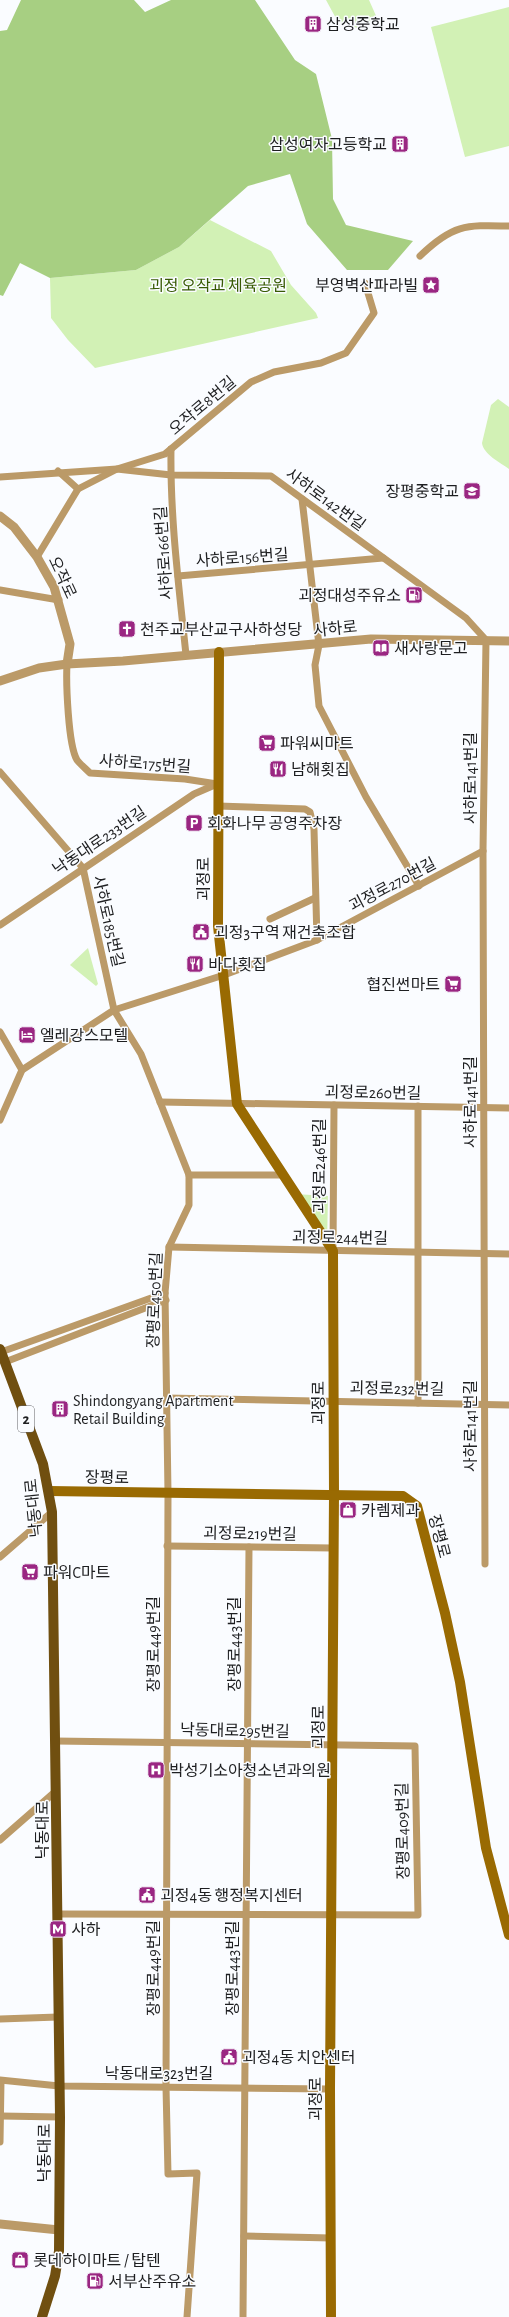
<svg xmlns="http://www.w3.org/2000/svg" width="509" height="2317" font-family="'Alegreya Sans','Noto Sans KR',sans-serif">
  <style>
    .green { fill: #d2f1b5 }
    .forest { fill: #a7cf82 }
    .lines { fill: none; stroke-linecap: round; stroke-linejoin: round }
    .minor { stroke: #bb9a68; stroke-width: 7 }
    .tertiary { stroke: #bb9a68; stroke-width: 9 }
    .secondary { stroke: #996a02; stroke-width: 10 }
    .primary { stroke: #704f10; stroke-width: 10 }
    .labels { text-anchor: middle; stroke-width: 3; stroke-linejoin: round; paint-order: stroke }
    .shield { fill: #fafcff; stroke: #606164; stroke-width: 1 }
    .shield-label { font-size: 15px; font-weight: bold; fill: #1e1f21 }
    .poi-label { font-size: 16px; fill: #1e1f21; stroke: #fafcff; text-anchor: start }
    .park-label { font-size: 16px; fill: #395b05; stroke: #fafcff }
    .street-label { font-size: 16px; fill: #1e1f21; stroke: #fafcff }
  </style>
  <rect width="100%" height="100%" fill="#fafcff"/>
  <g class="green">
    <path d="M 326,0 L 369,0 L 377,18 L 357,28 L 345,23 L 338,22 Z"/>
    <path d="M 509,7 L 509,146 L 465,157 L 431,27 Z"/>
    <path d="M 210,220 L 271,251 L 291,285 L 316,313 L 318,318 L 95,368 L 68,340 L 51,318 L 50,278 L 136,270 L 179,247 Z"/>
    <path d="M 498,399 L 509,407 L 509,469 C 501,463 483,454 482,443 L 491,405 Z"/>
    <path d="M 88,948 L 98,984 L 96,986 L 70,965 Z"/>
    <path d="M 295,1194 L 328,1196 L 327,1245 Z"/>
  </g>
  <path class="forest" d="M 21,0 L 134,0 L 145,12 L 171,0 L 255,0 L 295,60 L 316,74 L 332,139 L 333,199 L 346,225 L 413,241 L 388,270 L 347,270 L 307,224 L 290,174 L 248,186 L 179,247 L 136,270 L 50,278 L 20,263 L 3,296 L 0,295 L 0,31 L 7,30 Z"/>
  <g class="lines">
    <g class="minor">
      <path d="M 420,256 C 453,224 466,225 509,226"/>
      <path d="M 171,449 C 170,518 179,587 186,655"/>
      <path d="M 58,471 L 78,489"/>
      <path d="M 0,477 L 117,469 L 171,475 L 271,476 L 466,618 L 486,640 L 483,851 L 485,1564"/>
      <path d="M 302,499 L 319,645 L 315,665 L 319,706 L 366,797 L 419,886"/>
      <path d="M 37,557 L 78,489 L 117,469 L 165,454 L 251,382 L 274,372 L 321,363 L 346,353 L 374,313 L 365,283"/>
      <path d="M 178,576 L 383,558"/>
      <path d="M 0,590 L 59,600"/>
      <path d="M 67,664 C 66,682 68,745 77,760 C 80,764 86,769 90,773 L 185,779 L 217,784"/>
      <path d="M 0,772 L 83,868 L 114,1010 L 141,1054 L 189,1175 L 189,1205 L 169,1247 L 165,1293 L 168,1493 L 166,2087 L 168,2174 L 197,2173 L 187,2317"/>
      <path d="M 218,806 L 305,809 L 310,812 L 314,829 L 317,940"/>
      <path d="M 270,919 L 315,898"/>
      <path d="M 0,925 L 194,794 L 217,784"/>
      <path d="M 0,1032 L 22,1070"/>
      <path d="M 160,1102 L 509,1108"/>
      <path d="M 0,1120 L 22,1070 L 114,1010 L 224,975 L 317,940 L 483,851"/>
      <path d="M 189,1175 L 284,1175"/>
      <path d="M 169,1247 L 509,1254"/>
      <path d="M 333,1251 L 334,1105"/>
      <path d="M 1,1352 L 165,1293"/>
      <path d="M 5,1362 L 166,1300"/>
      <path d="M 166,1398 L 509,1405"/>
      <path d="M 418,1403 L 418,1106"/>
      <path d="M 167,1546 L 333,1548"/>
      <path d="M 0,1557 L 52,1512"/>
      <path d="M 55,1741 L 415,1746 L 418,1915 L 57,1914"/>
      <path d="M 0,1840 L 56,1791"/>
      <path d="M 0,2019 L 58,2017"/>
      <path d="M 0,2080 L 59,2086 L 330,2089"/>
      <path d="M 1,2116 L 60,2117"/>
      <path d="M 0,2142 L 1,2081"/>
      <path d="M 244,2236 L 331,2238"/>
      <path d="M 243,2317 L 249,1547"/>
    </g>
    <g class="tertiary">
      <path d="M 0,516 L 14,527 L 37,557 L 54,587 L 70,644 L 67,664"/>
      <path d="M 0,681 L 39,668 L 67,664 L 123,661 L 371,639 L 509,641"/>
      <path d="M 0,2224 L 59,2230"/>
    </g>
    <g class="secondary">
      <path d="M 219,652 L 218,926 L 237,1104 L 333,1251 L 334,1495 L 330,2089 L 331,2317"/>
      <path d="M 49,1491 L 403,1496 L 417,1506 L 445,1613 L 460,1682 L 486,1848 L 509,1935"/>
    </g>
    <path class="primary" d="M 0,1349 L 43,1464 L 52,1512 L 60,2117 L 59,2251 L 55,2276 L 42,2317"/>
  </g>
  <defs>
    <symbol id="building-square" viewBox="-11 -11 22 22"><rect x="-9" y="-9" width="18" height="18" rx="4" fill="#9a2682" stroke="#fafcff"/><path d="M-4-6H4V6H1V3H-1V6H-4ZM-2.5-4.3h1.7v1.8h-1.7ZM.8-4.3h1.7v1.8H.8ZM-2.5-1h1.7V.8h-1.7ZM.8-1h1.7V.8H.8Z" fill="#fff"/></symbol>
    <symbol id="sight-square" viewBox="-11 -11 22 22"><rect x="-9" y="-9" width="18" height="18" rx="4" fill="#9a2682" stroke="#fafcff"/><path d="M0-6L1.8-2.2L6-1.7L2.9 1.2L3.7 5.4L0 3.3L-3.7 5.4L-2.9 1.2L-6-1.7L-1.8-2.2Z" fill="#fff"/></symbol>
    <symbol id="school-square" viewBox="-11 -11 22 22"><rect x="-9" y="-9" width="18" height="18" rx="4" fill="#9a2682" stroke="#fafcff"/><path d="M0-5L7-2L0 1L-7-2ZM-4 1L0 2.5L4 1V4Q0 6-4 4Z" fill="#fff"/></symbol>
    <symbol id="fuel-square" viewBox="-11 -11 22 22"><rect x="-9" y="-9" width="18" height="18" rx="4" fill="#9a2682" stroke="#fafcff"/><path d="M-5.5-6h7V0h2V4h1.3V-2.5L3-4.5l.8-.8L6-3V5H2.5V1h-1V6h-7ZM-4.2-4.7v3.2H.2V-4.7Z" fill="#fff"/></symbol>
    <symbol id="church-square" viewBox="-11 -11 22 22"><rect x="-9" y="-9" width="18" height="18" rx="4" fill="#9a2682" stroke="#fafcff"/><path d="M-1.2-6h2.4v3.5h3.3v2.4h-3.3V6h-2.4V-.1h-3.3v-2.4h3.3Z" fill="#fff"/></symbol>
    <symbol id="library-square" viewBox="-11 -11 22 22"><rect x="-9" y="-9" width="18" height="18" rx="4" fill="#9a2682" stroke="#fafcff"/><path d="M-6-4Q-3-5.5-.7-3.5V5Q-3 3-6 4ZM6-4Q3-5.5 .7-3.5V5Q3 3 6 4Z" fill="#fff"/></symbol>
    <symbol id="supermarket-square" viewBox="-11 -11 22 22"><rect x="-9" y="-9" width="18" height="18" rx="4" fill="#9a2682" stroke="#fafcff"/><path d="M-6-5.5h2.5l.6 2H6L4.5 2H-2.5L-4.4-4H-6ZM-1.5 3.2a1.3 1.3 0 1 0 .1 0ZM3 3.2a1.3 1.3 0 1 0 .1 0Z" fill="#fff"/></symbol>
    <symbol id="restaurant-square" viewBox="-11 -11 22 22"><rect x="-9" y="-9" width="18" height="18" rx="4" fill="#9a2682" stroke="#fafcff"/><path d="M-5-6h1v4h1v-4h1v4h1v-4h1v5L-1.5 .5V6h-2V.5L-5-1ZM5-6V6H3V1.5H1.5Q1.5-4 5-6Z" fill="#fff"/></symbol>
    <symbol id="parking-square" viewBox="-11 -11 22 22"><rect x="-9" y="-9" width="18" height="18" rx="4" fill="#9a2682" stroke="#fafcff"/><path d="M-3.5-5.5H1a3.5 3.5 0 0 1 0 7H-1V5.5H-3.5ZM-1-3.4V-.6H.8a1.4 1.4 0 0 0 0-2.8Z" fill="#fff"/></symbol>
    <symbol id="civic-square" viewBox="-11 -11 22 22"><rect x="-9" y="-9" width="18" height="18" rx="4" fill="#9a2682" stroke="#fafcff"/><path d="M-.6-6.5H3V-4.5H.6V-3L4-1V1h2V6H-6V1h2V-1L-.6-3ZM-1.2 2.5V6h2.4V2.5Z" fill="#fff"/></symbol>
    <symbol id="hotel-square" viewBox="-11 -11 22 22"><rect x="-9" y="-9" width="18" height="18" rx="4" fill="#9a2682" stroke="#fafcff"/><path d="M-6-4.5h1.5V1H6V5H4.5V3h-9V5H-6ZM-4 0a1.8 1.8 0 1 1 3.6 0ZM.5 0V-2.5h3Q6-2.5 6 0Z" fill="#fff"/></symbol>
    <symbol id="shop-square" viewBox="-11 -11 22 22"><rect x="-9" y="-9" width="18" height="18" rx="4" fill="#9a2682" stroke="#fafcff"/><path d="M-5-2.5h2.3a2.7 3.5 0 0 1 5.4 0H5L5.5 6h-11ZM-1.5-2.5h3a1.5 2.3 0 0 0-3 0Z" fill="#fff"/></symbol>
    <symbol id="hospital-square" viewBox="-11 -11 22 22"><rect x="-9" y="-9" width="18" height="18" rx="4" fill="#9a2682" stroke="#fafcff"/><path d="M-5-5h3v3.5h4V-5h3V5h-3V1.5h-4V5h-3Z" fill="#fff"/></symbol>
    <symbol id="metro-square" viewBox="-11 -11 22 22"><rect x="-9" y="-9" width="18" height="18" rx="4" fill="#9a2682" stroke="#fafcff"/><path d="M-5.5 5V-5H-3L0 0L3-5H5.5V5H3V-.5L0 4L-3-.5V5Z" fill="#fff"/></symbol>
  </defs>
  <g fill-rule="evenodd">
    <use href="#building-square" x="303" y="14" width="20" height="20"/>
    <use href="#building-square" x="390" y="134" width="20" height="20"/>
    <use href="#sight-square" x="421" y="275" width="20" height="20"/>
    <use href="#school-square" x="462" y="481" width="20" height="20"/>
    <use href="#fuel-square" x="404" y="585" width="20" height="20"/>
    <use href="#church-square" x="117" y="619" width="20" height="20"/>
    <use href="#library-square" x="371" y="638" width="20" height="20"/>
    <use href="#supermarket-square" x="257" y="733" width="20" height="20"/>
    <use href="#restaurant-square" x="268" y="759" width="20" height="20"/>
    <use href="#parking-square" x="184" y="813" width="20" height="20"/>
    <use href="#civic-square" x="191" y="922" width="20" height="20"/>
    <use href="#restaurant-square" x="185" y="954" width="20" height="20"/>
    <use href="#supermarket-square" x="443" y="974" width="20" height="20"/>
    <use href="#hotel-square" x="17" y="1025" width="20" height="20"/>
    <use href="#building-square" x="50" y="1399" width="20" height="20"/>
    <use href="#shop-square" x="338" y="1500" width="20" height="20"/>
    <use href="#supermarket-square" x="20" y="1562" width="20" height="20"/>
    <use href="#hospital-square" x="146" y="1760" width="20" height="20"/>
    <use href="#civic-square" x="137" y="1885" width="20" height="20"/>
    <use href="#metro-square" x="48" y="1919" width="20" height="20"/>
    <use href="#civic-square" x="219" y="2047" width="20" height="20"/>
    <use href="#shop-square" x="10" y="2250" width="20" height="20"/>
    <use href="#fuel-square" x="85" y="2271" width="20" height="20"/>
  </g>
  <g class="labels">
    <rect class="shield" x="18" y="1406" width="16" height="26" rx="3"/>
    <g class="shield-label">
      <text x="26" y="1424">2</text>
    </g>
    <g class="poi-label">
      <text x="326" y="30">삼성중학교</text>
      <text x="387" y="150" text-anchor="end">삼성여자고등학교</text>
      <text x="418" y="291" text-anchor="end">부영벽산파라빌</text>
      <text x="459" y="497" text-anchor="end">장평중학교</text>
      <text x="401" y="601" text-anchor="end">괴정대성주유소</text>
      <text x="140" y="635">천주교부산교구사하성당</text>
      <text x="394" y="654">새사랑문고</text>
      <text x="280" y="749">파워씨마트</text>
      <text x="291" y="775">남해횟집</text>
      <text x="207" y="829">회화나무 공영주차장</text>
      <text x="214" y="938">괴정3구역 재건축조합</text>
      <text x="208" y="970">바다횟집</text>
      <text x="440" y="990" text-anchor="end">협진썬마트</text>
      <text x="40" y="1041">엘레강스모텔</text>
      <text x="73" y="1406">Shindongyang Apartment<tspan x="73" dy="18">Retail Building</tspan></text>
      <text x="361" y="1516">카렘제과</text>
      <text x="43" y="1578">파워C마트</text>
      <text x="169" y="1776">박성기소아청소년과의원</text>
      <text x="160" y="1901">괴정4동 행정복지센터</text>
      <text x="71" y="1935">사하</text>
      <text x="242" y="2063">괴정4동 치안센터</text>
      <text x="33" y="2266">롯데하이마트 / 탑텐</text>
      <text x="108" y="2287">서부산주유소</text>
    </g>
    <g class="park-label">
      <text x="218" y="291">괴정 오작교 체육공원</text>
    </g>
    <g class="street-label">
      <text transform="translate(202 405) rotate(-40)" y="6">오작로8번길</text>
      <text transform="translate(326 499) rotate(36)" y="6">사하로142번길</text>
      <text transform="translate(163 553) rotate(-94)" y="6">사하로166번길</text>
      <text transform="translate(242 557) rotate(-4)" y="6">사하로156번길</text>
      <text transform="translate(63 577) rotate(65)" y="6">오작로</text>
      <text transform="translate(335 628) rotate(-6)" y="6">사하로</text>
      <text transform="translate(145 763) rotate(4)" y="6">사하로175번길</text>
      <text transform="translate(470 778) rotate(-90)" y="6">사하로141번길</text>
      <text transform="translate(99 840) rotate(-34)" y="6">낙동대로233번길</text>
      <text transform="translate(203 879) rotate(-90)" y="6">괴정로</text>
      <text transform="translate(392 884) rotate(-28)" y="6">괴정로270번길</text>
      <text transform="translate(109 921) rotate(77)" y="6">사하로185번길</text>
      <text transform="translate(373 1092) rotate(1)" y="6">괴정로260번길</text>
      <text transform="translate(470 1102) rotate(-90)" y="6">사하로141번길</text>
      <text transform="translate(319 1166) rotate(-90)" y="6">괴정로246번길</text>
      <text transform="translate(340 1237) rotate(1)" y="6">괴정로244번길</text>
      <text transform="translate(154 1300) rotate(-88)" y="6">장평로450번길</text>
      <text transform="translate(397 1388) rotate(1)" y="6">괴정로232번길</text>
      <text transform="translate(318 1403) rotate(-90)" y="6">괴정로</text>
      <text transform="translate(470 1426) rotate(-90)" y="6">사하로141번길</text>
      <text transform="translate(107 1477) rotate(1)" y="6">장평로</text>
      <text transform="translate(33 1508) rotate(-96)" y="6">낙동대로</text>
      <text transform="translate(250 1533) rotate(1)" y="6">괴정로219번길</text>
      <text transform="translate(440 1536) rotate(75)" y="6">장평로</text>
      <text transform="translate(153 1644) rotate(-90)" y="6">장평로449번길</text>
      <text transform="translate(234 1644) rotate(-90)" y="6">장평로443번길</text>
      <text transform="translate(318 1727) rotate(-90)" y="6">괴정로</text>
      <text transform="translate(235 1730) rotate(1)" y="6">낙동대로295번길</text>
      <text transform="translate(42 1830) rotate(-90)" y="6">낙동대로</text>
      <text transform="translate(402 1831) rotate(-91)" y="6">장평로409번길</text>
      <text transform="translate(153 1968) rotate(-90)" y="6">장평로449번길</text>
      <text transform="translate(232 1968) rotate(-90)" y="6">장평로443번길</text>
      <text x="159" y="2079">낙동대로323번길</text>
      <text transform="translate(315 2099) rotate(-90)" y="6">괴정로</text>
      <text transform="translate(44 2153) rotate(-90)" y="6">낙동대로</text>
    </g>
  </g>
</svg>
